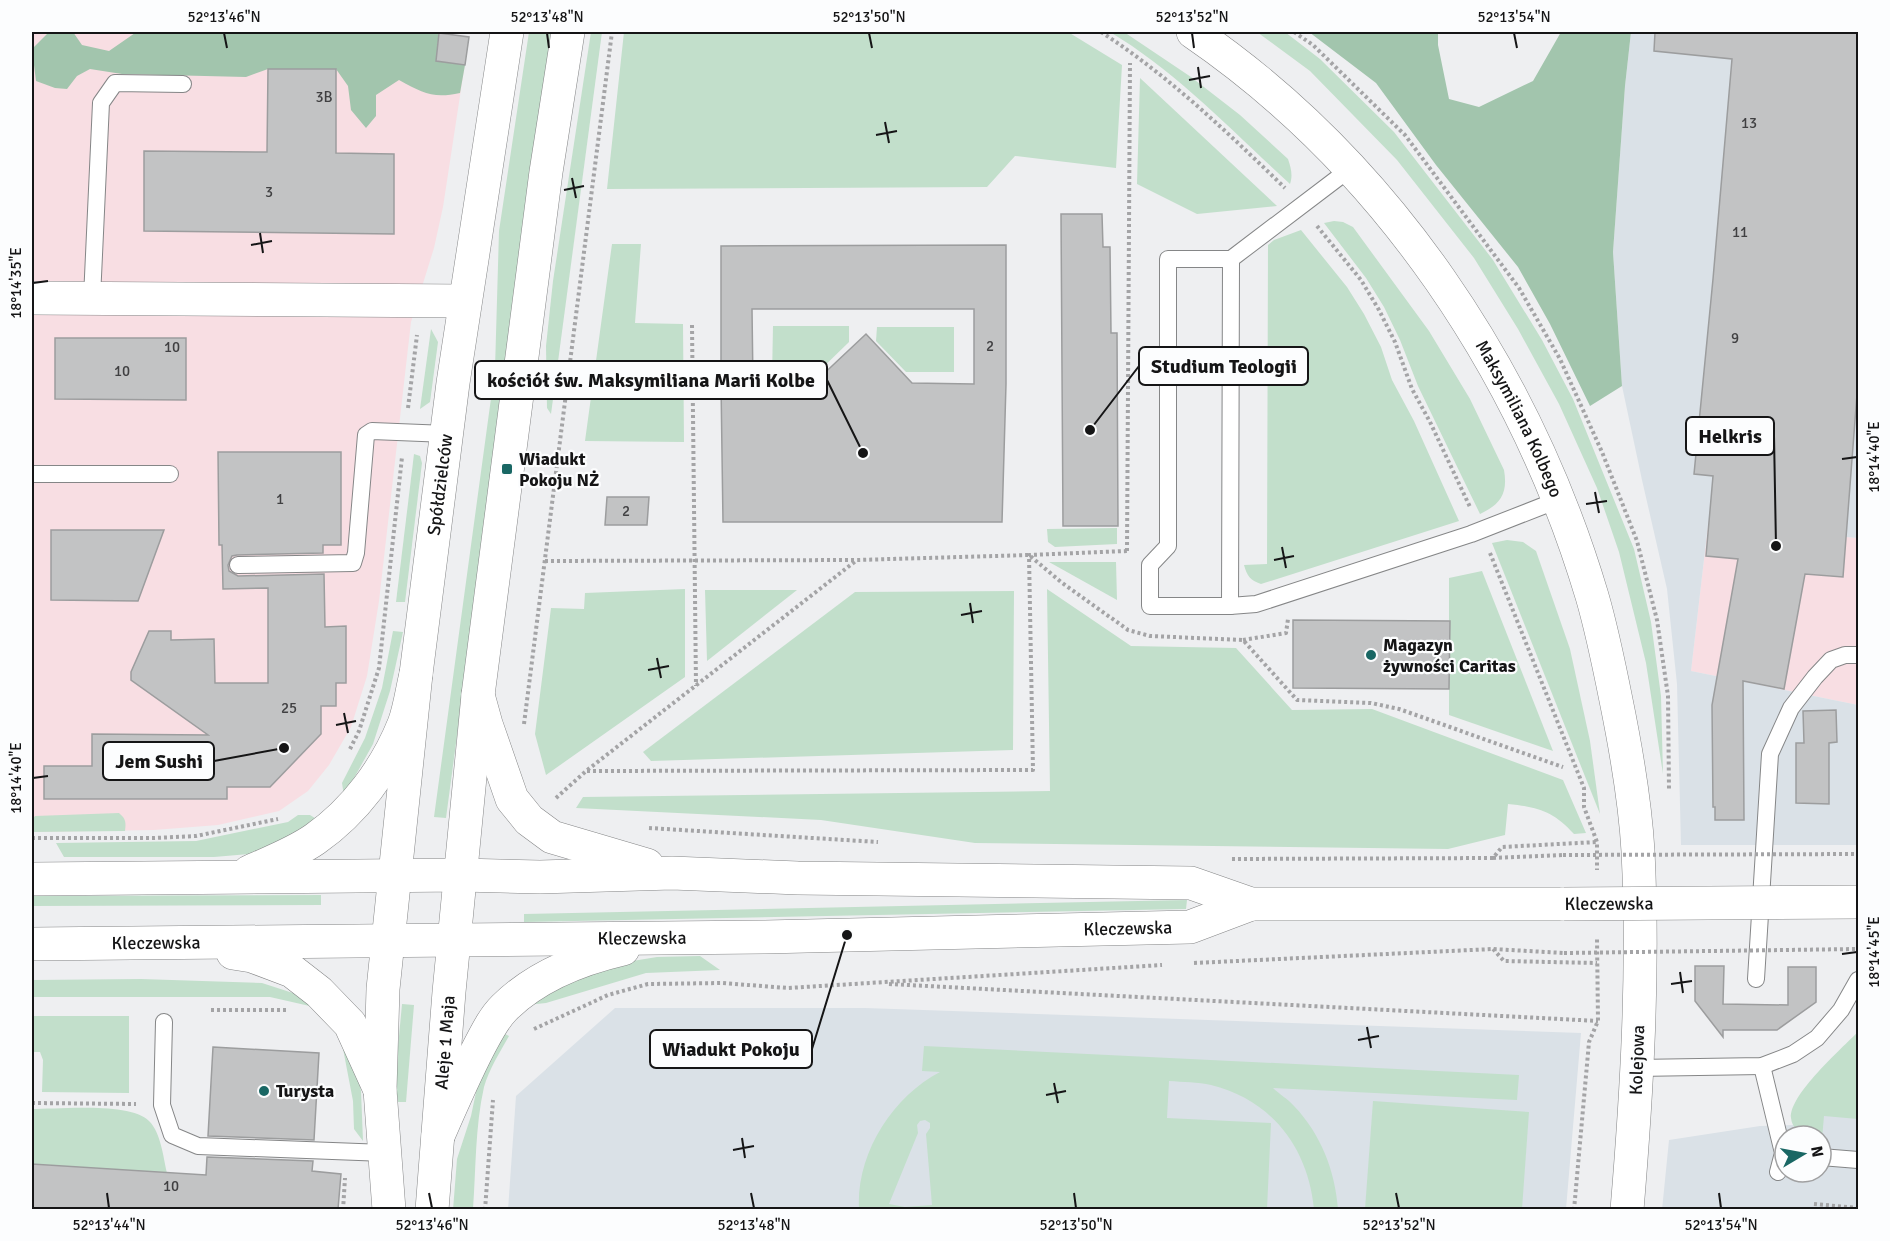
<svg xmlns="http://www.w3.org/2000/svg" width="1890" height="1241" font-family="Signika,sans-serif">
  <style>
    .commercial { fill: #f8dee3 }
    .built { fill: #dae1e7; fill-rule: evenodd }
    .green { fill: #c2dfcb; fill-rule: evenodd }
    .forest { fill: #a2c5ad }
    .building { fill: #c2c3c4; stroke: #9c9d9e; stroke-width: 1.5; fill-rule: evenodd }
    .lines { fill: none; stroke-linecap: round; stroke-linejoin: round }
    .service-casing { stroke: #858687; stroke-width: 18 }
    .minor-casing { stroke: #858687; stroke-width: 34 }
    .tertiary-casing { stroke: #858687; stroke-width: 34 }
    .secondary-casing { stroke: #858687; stroke-width: 34 }
    .path { stroke: #a4a4a6; stroke-width: 4; stroke-dasharray: 3 3; stroke-linecap: butt }
    .service { stroke: #fff; stroke-width: 16 }
    .minor { stroke: #fff; stroke-width: 33 }
    .tertiary { stroke: #fff; stroke-width: 33 }
    .secondary { stroke: #fff; stroke-width: 33 }
    .secondary-bridge-casing { stroke: #858687; stroke-width: 34; stroke-linecap: butt }
    .path-bridge { stroke: #a4a4a6; stroke-width: 4; stroke-dasharray: 3 3; stroke-linecap: butt }
    .secondary-bridge { stroke: #fff; stroke-width: 33 }
    .ticks { fill: none; stroke: #151516; stroke-width: 2 }
    .poi-dot { fill: #196764; stroke: #fcfdfe; stroke-width: 2 }
    .labels { text-anchor: middle; stroke-width: 4.5; stroke-linejoin: round; paint-order: stroke }
    .number-label { font-size: 15px; fill: #404042 }
    .street-label { font-size: 18px; fill: #151516; stroke: #fcfdfe }
    .poi-label { font-size: 18px; font-weight: bold; fill: #151516; stroke: #fcfdfe; text-anchor: start }
    .leader { fill: none; stroke: #151516; stroke-width: 2 }
    .callout-dot { fill: #151516; stroke: #fcfdfe; stroke-width: 2 }
    .callout { fill: #fcfdfe; stroke: #151516; stroke-width: 2 }
    .callout-label { font-size: 20px; text-anchor: middle; font-weight: bold; fill: #151516 }
    .neatline { fill: none; stroke: #151516; stroke-width: 2 }
    .ticks-label { font-size: 15px; text-anchor: middle; fill: #151516 }
  </style>
  <rect width="100%" height="100%" fill="#eeeff1"/>
  <g class="commercial">
    <path d="M 32,32 L 439,32 L 440,33 L 469,37 L 443,207 L 434,248 L 411,322 L 379,601 L 367,676 L 351,727 L 329,765 L 308,791 L 279,811 L 218,825 L 154,830 L 32,832 Z"/>
    <path d="M 1708,525 L 1858,538 L 1858,705 L 1691,671 Z"/>
  </g>
  <g class="built">
    <path d="M 1631,32 L 1858,32 L 1858,538 L 1708,525 L 1691,671 L 1858,705 L 1858,845 L 1681,845 L 1677,684 L 1667,589 L 1642,480 L 1622,386 L 1613,252 L 1625,86 Z"/>
    <path d="M 615,1008 L 865,1008 L 1581,1033 L 1566,1209 L 508,1210 L 516,1096 Z"/>
    <path d="M 1858,1068 L 1858,1209 L 1662,1210 L 1669,1140 L 1760,1126 L 1793,1125 ZM 1785,1136 L 1821,1136 L 1821,1172 L 1785,1172 Z"/>
  </g>
  <g class="green">
    <path d="M 529,32 L 551,32 L 446,818 L 434,817 L 495,369 L 499,231 Z"/>
    <path d="M 591,32 L 602,32 L 551,414 L 547,408 L 546,346 L 553,281 Z"/>
    <path d="M 624,32 L 1068,32 L 1122,65 L 1116,168 L 1015,156 L 987,187 L 607,189 Z"/>
    <path d="M 1110,32 L 1124,32 L 1191,77 L 1240,115 L 1288,159 C 1291,168 1293,175 1290,184 C 1232,131 1177,72 1110,32 Z"/>
    <path d="M 1257,32 L 1285,32 L 1320,59 L 1394,132 L 1493,260 L 1542,340 L 1573,399 L 1634,549 L 1651,622 L 1661,696 L 1663,774 L 1646,663 L 1619,552 L 1597,488 L 1559,404 L 1518,329 L 1474,258 L 1397,160 L 1310,71 Z"/>
    <path d="M 1140,78 L 1277,206 L 1197,214 L 1137,184 Z"/>
    <path d="M 1334,221 L 1343,222 L 1353,227 L 1429,331 L 1470,399 L 1504,470 C 1508,493 1501,504 1480,514 L 1418,386 L 1400,340 L 1384,307 L 1366,278 L 1324,223 Z"/>
    <path d="M 1301,230 L 1347,287 L 1364,314 L 1381,347 L 1392,380 L 1414,421 L 1459,521 L 1261,584 C 1250,580 1247,576 1244,565 L 1267,564 L 1268,245 L 1274,240 Z"/>
    <path d="M 612,244 L 641,244 L 635,323 L 683,324 L 684,442 L 585,441 Z"/>
    <path d="M 773,326 L 849,326 L 849,342 L 813,377 L 772,377 Z"/>
    <path d="M 877,327 L 954,327 L 954,372 L 906,372 L 876,341 Z"/>
    <path d="M 431,329 L 438,342 L 430,402 L 420,409 Z"/>
    <path d="M 414,454 L 420,456 L 422,463 L 405,602 L 396,602 Z"/>
    <path d="M 1117,528 L 1117,544 L 1055,547 L 1048,542 L 1047,529 Z"/>
    <path d="M 1507,540 L 1523,542 L 1536,551 L 1570,649 L 1590,741 L 1600,814 L 1492,543 Z"/>
    <path d="M 1049,562 L 1116,562 L 1117,600 Z"/>
    <path d="M 1482,571 L 1553,751 L 1449,715 L 1449,578 Z"/>
    <path d="M 685,589 L 685,677 L 546,775 L 535,734 L 551,608 L 584,609 L 585,593 Z"/>
    <path d="M 1047,589 L 1131,646 L 1236,648 L 1292,710 L 1372,709 L 1563,780 L 1586,833 L 1574,834 C 1553,811 1538,807 1508,804 L 1505,835 L 1448,849 L 975,843 L 821,820 L 576,808 L 583,797 L 1050,791 Z"/>
    <path d="M 705,590 L 797,590 L 707,661 Z"/>
    <path d="M 1014,591 L 1013,750 L 651,761 L 643,752 L 855,592 Z"/>
    <path d="M 393,631 L 403,632 L 390,691 L 373,744 L 344,796 L 342,783 L 365,738 L 382,688 Z"/>
    <path d="M 119,813 C 126,819 126,822 125,831 L 32,832 L 32,820 L 35,816 Z"/>
    <path d="M 298,815 L 310,815 L 318,820 L 274,845 L 249,854 L 214,857 L 64,857 L 56,843 L 196,841 L 288,822 Z"/>
    <path d="M 321,895 L 321,905 L 32,906 L 32,896 Z"/>
    <path d="M 1187,900 L 1186,909 L 524,922 L 524,914 Z"/>
    <path d="M 700,956 L 720,970 L 646,973 L 546,1003 L 527,1005 L 566,977 L 608,965 L 657,957 Z"/>
    <path d="M 141,979 L 262,983 L 296,994 L 314,1007 L 270,997 L 32,997 L 32,980 Z"/>
    <path d="M 402,1004 L 414,1005 L 406,1102 L 398,1102 L 395,1079 Z"/>
    <path d="M 32,1016 L 129,1016 L 129,1093 L 42,1092 L 43,1060 L 40,1052 L 32,1052 Z"/>
    <path d="M 501,1032 L 509,1036 C 500,1052 489,1069 484,1087 C 475,1127 476,1169 473,1209 L 453,1210 L 457,1159 L 471,1116 L 479,1078 Z"/>
    <path d="M 1858,1032 L 1858,1119 L 1824,1116 L 1822,1139 L 1821,1136 L 1804,1136 C 1798,1132 1792,1127 1791,1118 C 1789,1095 1842,1048 1858,1032 Z"/>
    <path d="M 340,1033 L 355,1060 L 361,1091 L 363,1141 L 354,1129 L 353,1101 Z"/>
    <path d="M 924,1046 L 1519,1075 L 1517,1100 L 1273,1088 C 1279,1094 1288,1099 1294,1106 C 1321,1134 1335,1171 1338,1209 L 1314,1209 C 1308,1148 1272,1100 1211,1085 C 1198,1082 1183,1082 1169,1081 L 1167,1118 L 1271,1123 L 1267,1209 L 859,1209 C 856,1154 892,1097 940,1072 L 922,1071 ZM 925,1120 L 930,1123 L 930,1128 L 926,1134 L 932,1205 L 905,1207 L 889,1204 L 918,1133 L 917,1125 L 920,1121 Z"/>
    <path d="M 1373,1101 L 1529,1112 L 1522,1209 L 1365,1209 Z"/>
    <path d="M 32,1109 C 58,1109 131,1102 149,1121 C 161,1133 163,1156 167,1173 L 32,1164 Z"/>
  </g>
  <g class="forest">
    <path d="M 49,32 L 73,32 L 82,45 L 109,51 L 135,33 L 188,32 L 439,32 L 436,61 L 465,65 L 460,93 C 433,99 423,93 399,80 L 376,95 L 376,116 L 366,128 L 351,110 L 348,86 L 336,69 L 268,69 L 246,77 L 122,74 L 90,69 L 77,76 L 67,89 L 55,88 L 36,81 L 32,49 Z"/>
    <path d="M 1309,32 L 1438,32 L 1438,45 L 1449,99 L 1479,107 L 1533,81 L 1561,32 L 1631,32 L 1625,86 L 1613,252 L 1622,386 L 1590,406 L 1550,324 L 1518,267 L 1436,165 L 1376,83 Z"/>
  </g>
  <g class="building">
    <path d="M 1655,32 L 1858,32 L 1858,381 L 1843,577 L 1805,574 L 1784,689 L 1743,681 L 1744,820 L 1715,820 L 1715,807 L 1713,807 L 1712,705 L 1738,559 L 1706,556 L 1713,476 L 1694,474 L 1713,279 L 1732,59 L 1654,51 Z"/>
    <path d="M 439,33 L 469,37 L 465,65 L 436,61 Z"/>
    <path d="M 268,69 L 336,69 L 336,153 L 394,154 L 394,234 L 144,231 L 144,151 L 267,152 Z"/>
    <path d="M 1061,214 L 1102,214 L 1103,247 L 1110,247 L 1111,333 L 1117,333 L 1118,526 L 1063,526 Z"/>
    <path d="M 1006,245 L 1006,384 L 1002,522 L 723,522 L 721,384 L 721,246 ZM 752,309 L 974,309 L 974,384 L 912,383 L 866,334 L 816,381 L 753,384 Z"/>
    <path d="M 55,338 L 186,338 L 186,400 L 55,399 Z"/>
    <path d="M 218,452 L 341,452 L 341,545 L 323,545 L 323,553 L 237,555 L 232,556 L 228,565 L 229,571 L 238,576 L 324,574 L 325,627 L 346,626 L 346,683 L 336,683 L 336,706 L 321,706 L 321,734 L 270,787 L 227,787 L 227,799 L 44,799 L 44,766 L 92,766 L 92,734 L 208,735 L 131,680 L 131,672 L 149,631 L 171,631 L 171,640 L 214,639 L 215,683 L 268,683 L 268,588 L 223,589 L 222,545 L 219,545 Z"/>
    <path d="M 607,497 L 649,497 L 647,525 L 605,525 Z"/>
    <path d="M 51,530 L 164,530 L 138,601 L 51,600 Z"/>
    <path d="M 1293,620 L 1450,621 L 1449,689 L 1293,688 Z"/>
    <path d="M 1836,710 L 1837,742 L 1829,743 L 1829,804 L 1796,803 L 1796,743 L 1804,743 L 1803,711 Z"/>
    <path d="M 1695,966 L 1724,966 L 1723,1004 L 1788,1005 L 1788,967 L 1816,967 L 1816,1002 L 1777,1030 L 1723,1030 L 1723,1037 L 1695,1001 Z"/>
    <path d="M 213,1047 L 319,1053 L 314,1140 L 208,1136 Z"/>
    <path d="M 207,1157 L 313,1161 L 312,1171 L 341,1174 L 338,1209 L 32,1209 L 32,1164 L 206,1175 Z"/>
  </g>
  <g class="lines">
    <defs>
      <g id="service">
        <path d="M 1351,168 L 1231,259 L 1168,259 L 1168,546 L 1150,565 L 1150,606 L 1230,606 L 1256,604 L 1471,534 L 1558,500"/>
        <path d="M 92,298 L 101,103 L 115,83 L 183,84"/>
        <path d="M 32,474 L 170,474"/>
        <path d="M 238,565 L 353,563 L 356,553 L 366,435 L 372,431 L 447,434"/>
        <path d="M 1230,606 L 1231,259"/>
        <path d="M 1756,979 L 1770,754 L 1791,708 L 1815,677 L 1831,660 L 1845,655 L 1858,655"/>
        <path d="M 164,1022 L 162,1105 L 172,1135 L 198,1146 L 385,1153"/>
        <path d="M 1762,1066 L 1783,1153 L 1778,1172"/>
        <path d="M 1636,1068 L 1762,1066 L 1793,1054 L 1817,1038 L 1841,1010 L 1858,980"/>
        <path d="M 1821,1157 L 1858,1160"/>
      </g>
      <path id="minor" d="M 32,298 L 465,301"/>
      <g id="tertiary">
        <path id="s1" d="M 1193,32 C 1387,165 1525,372 1592,596 C 1602,630 1609,665 1616,700 C 1626,749 1635,800 1638,851 C 1644,970 1637,1091 1627,1210"/>
        <path id="s2" d="M 389,1210 L 380,1090 L 383,989 L 416,674 L 453,383 L 507,32"/>
        <path id="s3" d="M 432,1210 L 449,992 L 478,695 L 546,172 L 568,32"/>
      </g>
      <g id="secondary">
        <path d="M 478,695 L 486,724 L 512,799 L 529,820 L 552,837 L 647,865"/>
        <path d="M 249,872 C 271,862 295,853 315,839 C 355,811 386,769 404,724 C 410,708 412,690 416,674"/>
        <path d="M 32,879 L 461,875 L 540,877 L 672,873 L 798,878 L 1191,883 L 1251,904 L 1564,904"/>
        <path id="s4" d="M 32,944 L 765,937 L 1190,927 L 1251,904"/>
        <path d="M 233,953 L 252,956 L 292,971 L 319,992 L 350,1024 L 380,1090"/>
        <path d="M 438,1136 C 451,1106 464,1076 479,1047 C 486,1034 493,1019 504,1008 C 536,976 580,959 623,949"/>
      </g>
    </defs>
    <use href="#service" class="service-casing"/>
    <use href="#minor" class="minor-casing"/>
    <use href="#tertiary" class="tertiary-casing"/>
    <use href="#secondary" class="secondary-casing"/>
    <g class="path">
      <path d="M 1101,32 C 1169,76 1227,132 1285,188"/>
      <path d="M 1294,32 L 1313,45 L 1405,135 L 1519,288 L 1560,359 L 1602,452 L 1637,541 L 1657,620 L 1668,696 L 1669,790"/>
      <path d="M 1317,226 L 1361,280 L 1379,310 L 1395,342 L 1412,389 L 1430,422 L 1470,507"/>
      <path d="M 692,325 L 696,686"/>
      <path d="M 408,408 L 417,335"/>
      <path d="M 1127,551 L 1130,63"/>
      <path d="M 1490,553 L 1584,788 L 1584,807 L 1597,842 L 1597,870"/>
      <path d="M 545,561 L 856,560"/>
      <path d="M 1243,640 L 1286,633 L 1288,619"/>
      <path d="M 524,724 L 612,32"/>
      <path d="M 350,749 L 359,731 L 379,668 L 402,457"/>
      <path d="M 587,771 L 1033,770 L 1029,555 L 1127,551"/>
      <path d="M 556,798 L 586,771 L 857,560 L 1029,555 L 1061,582 L 1128,630 L 1150,636 L 1243,640 L 1297,700 L 1371,703 L 1399,709 L 1563,767"/>
      <path d="M 649,828 L 878,842"/>
      <path d="M 32,838 L 154,838 L 196,836 L 278,819"/>
      <path d="M 1493,858 L 1563,855"/>
      <path d="M 1232,859 L 1493,858 L 1502,847 L 1597,842"/>
      <path d="M 1493,949 L 1504,961 L 1597,963"/>
      <path d="M 1194,963 L 1493,949 L 1564,953"/>
      <path d="M 889,984 L 1598,1021"/>
      <path d="M 211,1010 L 286,1010"/>
      <path d="M 534,1029 L 608,995 L 648,984 L 722,983 L 788,988 L 1162,965"/>
      <path d="M 32,1103 L 136,1104"/>
      <path d="M 343,1210 L 345,1178"/>
      <path d="M 485,1210 L 493,1100"/>
      <path d="M 1574,1210 L 1589,1042 L 1598,1021 L 1597,938"/>
      <path d="M 1814,1210 L 1814,1204 L 1858,1208"/>
    </g>
    <use href="#service" class="service"/>
    <use href="#minor" class="minor"/>
    <use href="#tertiary" class="tertiary"/>
    <use href="#secondary" class="secondary"/>
    <defs>
      <g id="secondary-bridge">
        <path id="s5" d="M 1564,904 L 1858,902"/>
      </g>
    </defs>
    <use href="#secondary-bridge" class="secondary-bridge-casing"/>
    <g class="path-bridge">
      <path d="M 1563,855 L 1858,854"/>
      <path d="M 1564,953 L 1858,949"/>
    </g>
    <use href="#secondary-bridge" class="secondary-bridge"/>
  </g>
  <path class="ticks" d="M 224,33 L 227,48M 547,33 L 549,48M 869,33 L 872,48M 1192,33 L 1194,48M 1514,33 L 1517,48M 1198,67 L 1201,88M 1189,80 L 1210,76M 885,122 L 889,143M 876,135 L 897,131M 572,178 L 576,198M 564,190 L 584,186M 260,233 L 263,253M 251,245 L 272,241M 33,283 L 48,281M 1842,459 L 1857,457M 1595,492 L 1599,513M 1586,504 L 1607,501M 1282,547 L 1286,568M 1274,560 L 1294,556M 970,603 L 973,623M 961,615 L 982,611M 657,658 L 661,678M 648,670 L 669,666M 344,713 L 348,733M 336,725 L 356,721M 33,778 L 48,776M 1842,954 L 1857,952M 1680,972 L 1683,993M 1671,984 L 1692,981M 1367,1027 L 1371,1048M 1358,1040 L 1379,1036M 1054,1083 L 1058,1103M 1046,1095 L 1066,1091M 742,1138 L 745,1158M 733,1150 L 754,1146M 107,1193 L 109,1208M 429,1193 L 432,1208M 751,1193 L 754,1208M 1074,1193 L 1076,1208M 1396,1193 L 1399,1208M 1719,1193 L 1721,1208"/>
  <g class="poi-dot">
    <rect x="501" y="463" width="12" height="12" rx="3"/>
    <circle cx="1371" cy="655" r="6"/>
    <circle cx="264" cy="1091" r="6"/>
  </g>
  <g class="labels">
    <g class="number-label">
      <text x="324" y="102">3B</text>
      <text x="1749" y="128">13</text>
      <text x="269" y="197">3</text>
      <text x="1740" y="237">11</text>
      <text x="1735" y="343">9</text>
      <text x="990" y="351">2</text>
      <text x="172" y="352">10</text>
      <text x="122" y="376">10</text>
      <text x="280" y="504">1</text>
      <text x="626" y="516">2</text>
      <text x="289" y="713">25</text>
      <text x="171" y="1191">10</text>
    </g>
    <g class="street-label">
      <text dy="6" stroke="none"><textPath href="#s1" startOffset="512">Maksymiliana Kolbego</textPath></text>
      <text dy="6" stroke="none"><textPath href="#s2" startOffset="729">Spółdzielców</textPath></text>
      <text dy="6" stroke="none"><textPath href="#s5" startOffset="45">Kleczewska</textPath></text>
      <text dy="6" stroke="none"><textPath href="#s4" startOffset="1096">Kleczewska</textPath></text>
      <text dy="6" stroke="none"><textPath href="#s4" startOffset="610">Kleczewska</textPath></text>
      <text dy="6" stroke="none"><textPath href="#s4" startOffset="124">Kleczewska</textPath></text>
      <text dy="6" stroke="none"><textPath href="#s3" startOffset="168">Aleje 1 Maja</textPath></text>
      <text transform="translate(1637 1060) rotate(-88)" y="6">Kolejowa</text>
    </g>
    <g class="poi-label">
      <text x="519" y="465">Wiadukt<tspan x="519" dy="21">Pokoju NŻ</tspan></text>
      <text x="1383" y="651">Magazyn<tspan x="1383" dy="21">żywności Caritas</tspan></text>
      <text x="276" y="1097">Turysta</text>
    </g>
  </g>
  <path class="leader" d="M1090 430L1139 366M863 453L827 380M1776 546L1774 436M284 748L214 761M847 935L812 1049"/>
  <g class="callout-dot">
    <circle cx="1090" cy="430" r="6"/>
    <circle cx="863" cy="453" r="6"/>
    <circle cx="1776" cy="546" r="6"/>
    <circle cx="284" cy="748" r="6"/>
    <circle cx="847" cy="935" r="6"/>
  </g>
  <g class="callout">
    <rect x="1139" y="347" width="169" height="38" rx="6"/>
    <rect x="475" y="361" width="352" height="38" rx="6"/>
    <rect x="1686" y="417" width="88" height="38" rx="6"/>
    <rect x="103" y="742" width="111" height="38" rx="6"/>
    <rect x="650" y="1030" width="162" height="38" rx="6"/>
  </g>
  <g class="callout-label">
    <text x="1224" y="373">Studium Teologii</text>
    <text x="651" y="387">kościół św. Maksymiliana Marii Kolbe</text>
    <text x="1730" y="443">Helkris</text>
    <text x="159" y="768">Jem Sushi</text>
    <text x="731" y="1056">Wiadukt Pokoju</text>
  </g>
  <rect width="1890" height="1241" fill="none" stroke="#fcfdfe" stroke-width="66"/>
  <g transform="translate(1803 1154) rotate(80)"><circle r="28" fill="#fcfdfe" stroke="#a0a0a1" stroke-width="1.5"/>
  <path d="M0-4.5L10 22L0 15L-10 22Z" fill="#196764"/>
  <text y="-9" font-size="16" font-weight="bold" text-anchor="middle" fill="#151516">N</text>
  </g>
  <rect x="33" y="33" width="1824" height="1175" class="neatline"/>
  <g class="ticks-label">
    <text x="224" y="22">52°13'46"N</text>
    <text x="547" y="22">52°13'48"N</text>
    <text x="869" y="22">52°13'50"N</text>
    <text x="1192" y="22">52°13'52"N</text>
    <text x="1514" y="22">52°13'54"N</text>
    <text transform="translate(16 283) rotate(-90)" y="5">18°14'35"E</text>
    <text transform="translate(1874 457) rotate(-90)" y="5">18°14'40"E</text>
    <text transform="translate(16 778) rotate(-90)" y="5">18°14'40"E</text>
    <text transform="translate(1874 952) rotate(-90)" y="5">18°14'45"E</text>
    <text x="109" y="1230">52°13'44"N</text>
    <text x="432" y="1230">52°13'46"N</text>
    <text x="754" y="1230">52°13'48"N</text>
    <text x="1076" y="1230">52°13'50"N</text>
    <text x="1399" y="1230">52°13'52"N</text>
    <text x="1721" y="1230">52°13'54"N</text>
  </g>
</svg>
